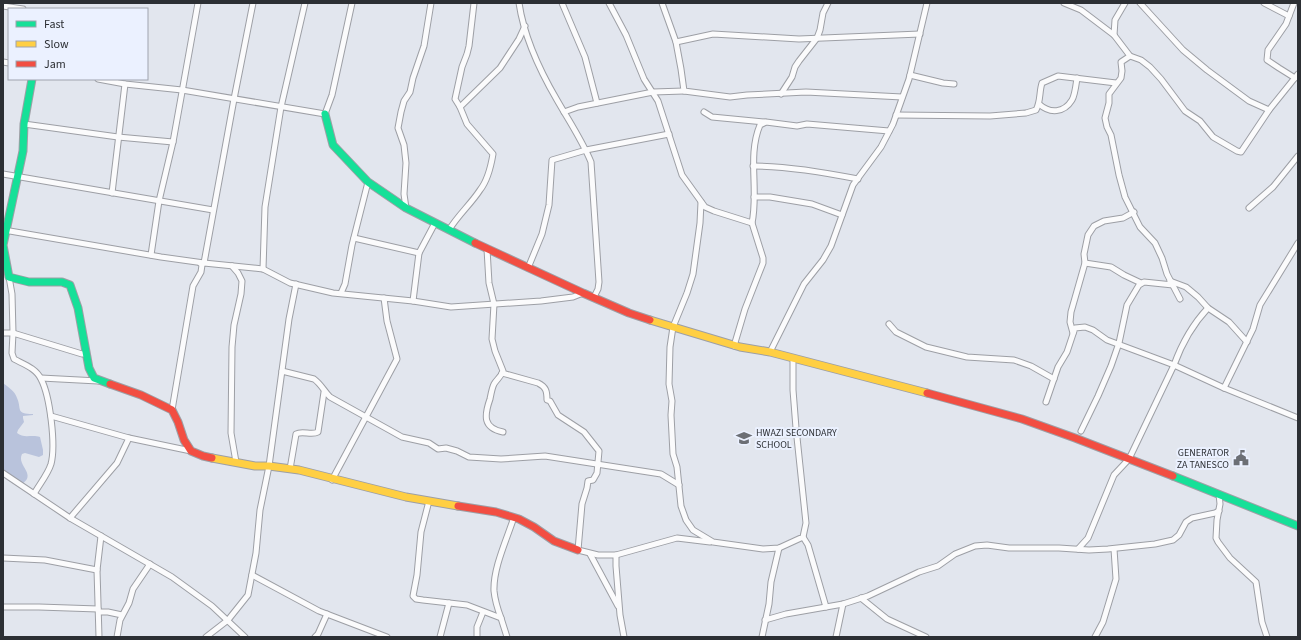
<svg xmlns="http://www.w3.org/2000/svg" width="1301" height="640" font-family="'Source Sans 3',sans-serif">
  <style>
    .forest { fill: #b9c3dc }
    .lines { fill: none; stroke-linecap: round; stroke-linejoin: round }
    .street-casing { stroke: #9d9fa5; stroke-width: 7 }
    .fast-casing { stroke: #9d9fa5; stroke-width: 9 }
    .slow-casing { stroke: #9d9fa5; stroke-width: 9 }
    .jam-casing { stroke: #9d9fa5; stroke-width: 9 }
    .street { stroke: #fbfbfc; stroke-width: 5 }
    .fast { stroke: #16e098; stroke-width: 7 }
    .slow { stroke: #ffcf43; stroke-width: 7 }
    .jam { stroke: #f24e42; stroke-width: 7 }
    .labels { text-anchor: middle; stroke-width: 4; stroke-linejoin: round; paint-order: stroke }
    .poi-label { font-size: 10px; fill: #2c2f34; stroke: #ebf1ff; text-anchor: start }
  </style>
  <rect width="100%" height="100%" fill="#e2e6ee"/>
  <path class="forest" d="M 3,383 C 8,387 15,391 17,398 C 22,409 15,414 33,414 L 33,415 L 23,416 L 23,418 L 24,422 L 18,430 L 17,433 C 24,439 32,434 40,437 L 43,450 L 43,455 L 39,457 L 25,453 L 22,454 C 16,466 39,475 20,485 L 3,473 Z"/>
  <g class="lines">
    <defs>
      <g id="street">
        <path d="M 519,3 C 524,37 540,71 557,100 C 569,121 582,140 591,162 L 599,282 L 598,289 L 594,297"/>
        <path d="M 562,3 L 585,57 L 597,103"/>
        <path d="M 609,3 L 626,35 L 644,79 L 658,101 L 682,175 L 705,207 L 714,211 L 752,223 L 763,258 L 763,263 L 745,309 L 734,346"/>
        <path d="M 662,3 L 676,42 L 681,69 L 684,91 L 730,97 L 747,95 L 806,92 L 902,97"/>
        <path d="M 1064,3 L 1081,10 L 1114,35"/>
        <path d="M 1125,3 L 1115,20 L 1114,35 L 1130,56 L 1121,62 L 1122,71 L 1121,78 L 1109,94 L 1109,103 L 1105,118 L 1107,127 L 1111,135 L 1119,175 L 1125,197 L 1140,227 L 1155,243 L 1162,258 L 1167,274 L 1180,299"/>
        <path d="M 1140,3 L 1183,50 L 1207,70 L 1249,101 L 1269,110 L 1298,74"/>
        <path d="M 1264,3 L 1289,16"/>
        <path d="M 1294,3 L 1286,24 L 1268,50 L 1267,60 L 1279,68 L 1295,78"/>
        <path d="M 3,6 L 23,9"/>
        <path d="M 676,42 L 713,34 L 799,39 L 920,34"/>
        <path d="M 1130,56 L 1141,60 L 1150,67 L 1161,79 L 1185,111 L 1200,121 L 1213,137 L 1237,151 L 1241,152 L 1269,110"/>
        <path d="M 3,62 L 9,63"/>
        <path d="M 910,75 L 943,83 L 954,84"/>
        <path d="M 98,79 L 125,84 L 182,90 L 325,114 L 332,95 L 352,3"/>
        <path d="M 781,94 L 792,77 L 795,67 L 799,61 L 817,38 L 820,30 L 823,13 L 828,3"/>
        <path d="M 1039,104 C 1050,114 1064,113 1072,100 C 1075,95 1076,85 1077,78"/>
        <path d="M 460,107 L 455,99 L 462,67 L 467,54 L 469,46 L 474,3"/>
        <path d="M 564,112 L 578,107 L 653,92 L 684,91"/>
        <path d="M 704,112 L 712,117 L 765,122"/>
        <path d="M 896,115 L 990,116 L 1026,113 L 1036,110 C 1041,101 1039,92 1042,83 L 1058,76 L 1116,83"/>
        <path d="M 24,124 L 118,137 L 173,142"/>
        <path d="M 753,166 C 788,166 823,172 858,179"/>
        <path d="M 3,174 L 213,210"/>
        <path d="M 112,193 L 125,84"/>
        <path d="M 754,197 L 770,197 L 812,204 L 842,215"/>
        <path d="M 701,202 L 700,223 L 693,274 L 687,293 L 673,327 L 670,347 L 669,384 L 672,401 L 671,415 L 673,454 L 677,467 L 681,506 L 686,520 L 693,530 L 713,542 L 763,549 L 779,548 L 803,537 L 806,523 L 796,428 L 793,390 L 793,359"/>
        <path d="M 406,208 L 404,194 L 406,163 L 404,145 L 398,128 L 401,112 L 404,101 L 410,92 L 413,78 L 424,46 L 431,3"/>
        <path d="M 1249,208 L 1273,187 L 1298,156"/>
        <path d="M 752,223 C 759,190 747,156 760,125 L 766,122 L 797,126 L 807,124 L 889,131"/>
        <path d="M 4,230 L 161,257 L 204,263 L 263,269 L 290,283 L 333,293 L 413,301 L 451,307 L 541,301 L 573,297 L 583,293"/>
        <path d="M 449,230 C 458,215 471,204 480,190 C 488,180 491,166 493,154 L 467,124 L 460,107 L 500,68 L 519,39 L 525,26"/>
        <path d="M 354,238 L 419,253 L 435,223"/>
        <path d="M 487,249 L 489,283 L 494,304 L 492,339 L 495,351 L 503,371 C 501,377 497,379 494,384 C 492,388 491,394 490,399 C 484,416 483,428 503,432"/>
        <path d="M 151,255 L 159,201 L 173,142 L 198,3"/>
        <path d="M 204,263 L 234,99 L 253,3"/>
        <path d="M 1085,263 L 1111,267 L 1124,275 L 1141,283"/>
        <path d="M 232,266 L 238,273 L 242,281 L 241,294 L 234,325 L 232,347 L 231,433 L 236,462"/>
        <path d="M 528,268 L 542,234 L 549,205 L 552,160 L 586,150 L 669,134"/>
        <path d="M 263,269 L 265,207 L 281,107 L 305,3"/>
        <path d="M 1170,281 L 1186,287 L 1198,297 L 1208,308 L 1229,322 L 1247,342"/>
        <path d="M 341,293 L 345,284 L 352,245 L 368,182"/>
        <path d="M 413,301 L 419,253"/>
        <path d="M 889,324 L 896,332 L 926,347 L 967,357 L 1014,360 L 1031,366 L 1054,379"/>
        <path d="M 3,333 L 13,333 L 12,294 L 9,277"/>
        <path d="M 1073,333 L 1070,322 L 1071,312 L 1085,263 L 1084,254 L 1088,235 L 1094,226 L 1104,221 L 1123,218 L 1134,212"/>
        <path d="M 770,352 L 804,284 L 823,260 L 831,246 L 853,185 L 881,147 L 893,124 L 909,79 L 927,3"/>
        <path d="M 282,371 L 314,379 C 321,384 324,391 330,397 L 402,437 L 429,443 L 438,449 L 446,448 L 457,451 L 469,457 L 501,459 L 545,456 L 661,474 L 679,485"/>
        <path d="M 502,373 L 538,383 C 546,387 547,391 547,400 L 550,401 L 558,415 L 584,432 L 599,451 L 597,473 L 593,480 L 588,481 L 587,488 L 582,504 L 578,550 L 598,555 L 616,555 L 616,566 L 620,615 L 624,637"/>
        <path d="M 41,378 L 98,381"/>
        <path d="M 1224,388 L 1253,329 L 1260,305 L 1298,243"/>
        <path d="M 1046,402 L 1058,367 L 1067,352 L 1075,328 L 1085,327 L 1093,330 L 1107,340 L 1174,365 C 1182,343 1192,325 1208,308"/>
        <path d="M 172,410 L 193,286 L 201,272 L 202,265 L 200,263"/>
        <path d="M 51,416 L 129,438 L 191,451"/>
        <path d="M 1081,431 L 1098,396 L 1111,366 L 1119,343 L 1127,305 L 1139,285 L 1144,282 L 1173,285"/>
        <path d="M 290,469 L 296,434 C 303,430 311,436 318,432 L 324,392"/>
        <path d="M 3,473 L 70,518 L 172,577 L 212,606 L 245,637"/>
        <path d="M 332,480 L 397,359 L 387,321 L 384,298"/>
        <path d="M 34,494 C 39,485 48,474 51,464 C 56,445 50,396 41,379 C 36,368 23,364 14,359 L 12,353 L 13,333 L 82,354 L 86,354"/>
        <path d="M 1219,494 L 1220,504 L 1217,520 L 1216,538 L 1218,542 L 1230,558 L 1256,582 L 1262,622 L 1267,637"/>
        <path d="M 429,501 L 421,532 L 417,575 L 413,596 L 416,599 L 423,600 L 467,605 L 501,618 L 507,637"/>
        <path d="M 70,518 L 117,463 L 129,438"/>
        <path d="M 803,537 L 808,545 L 826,607"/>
        <path d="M 1078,549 L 1088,538 L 1114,475 L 1129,459 L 1174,365 L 1224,388 L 1298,418"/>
        <path d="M 590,554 L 618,606"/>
        <path d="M 616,555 L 677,538 L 710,542"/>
        <path d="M 3,558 L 45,560 L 97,570"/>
        <path d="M 252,575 L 319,611 L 387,637"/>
        <path d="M 861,598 L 887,619 L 926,637"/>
        <path d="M 3,607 L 39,607 L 98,609"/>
        <path d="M 99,612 L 108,612 L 122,615"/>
        <path d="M 501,618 C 498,610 495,601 494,591 C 493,568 507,539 514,517"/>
        <path d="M 765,620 L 786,614 L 843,604 L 868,596 L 919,572 L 938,566 L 955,554 L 975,546 L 987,545 L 1009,548 L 1059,548 L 1089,550 L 1108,549 L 1155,544 L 1173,540 L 1179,535 L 1186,522 L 1192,518 L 1215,513 L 1219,511"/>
        <path d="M 99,637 L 97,570 L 101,536"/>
        <path d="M 117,637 L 120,620 L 129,603 L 133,589 L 150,564"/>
        <path d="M 206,637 L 228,620 L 248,595 L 256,553 L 260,510 L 269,466 L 289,319 L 296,284"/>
        <path d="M 315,637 L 318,634 L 327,614"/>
        <path d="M 440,637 L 449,603"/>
        <path d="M 477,637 L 477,627 L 483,612"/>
        <path d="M 762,637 L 769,604 L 771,582 L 779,548"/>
        <path d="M 836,637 L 843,604"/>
        <path d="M 1095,637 L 1103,622 L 1116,579 L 1114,549"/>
      </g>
      <g id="fast">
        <path d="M 32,79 L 24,124 L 23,151 L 3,245 L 9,277 L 29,282 L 62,282 L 70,285 L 78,308 L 89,368 L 94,378 L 110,384"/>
        <path d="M 325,114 L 333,145 L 368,182 L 406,208 L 475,243"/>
        <path d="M 1173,476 L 1298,526"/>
      </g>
      <g id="slow">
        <path d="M 650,320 L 740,347 L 770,352 L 927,393"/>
        <path d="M 212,458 L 255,466 L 269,466 L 299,470 L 406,497 L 458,506"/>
      </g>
      <g id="jam">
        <path d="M 475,243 L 583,293 L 629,313 L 650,320"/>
        <path d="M 110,384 L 141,395 L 172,410 L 178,422 L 184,440 L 191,451 L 203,456 L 212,458"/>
        <path d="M 927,393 L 1022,419 L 1075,438 L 1173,476"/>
        <path d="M 458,506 L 496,512 L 519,519 L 534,527 L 554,541 L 578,550"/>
      </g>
    </defs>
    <use href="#street" class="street-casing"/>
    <use href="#fast" class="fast-casing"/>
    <use href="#slow" class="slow-casing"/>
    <use href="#jam" class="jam-casing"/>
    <use href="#street" class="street"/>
    <use href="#fast" class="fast"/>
    <use href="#slow" class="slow"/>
    <use href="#jam" class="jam"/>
  </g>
  <defs>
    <symbol id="school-bare" viewBox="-9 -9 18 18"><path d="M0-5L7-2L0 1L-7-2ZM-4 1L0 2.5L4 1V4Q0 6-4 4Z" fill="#6c6f75" stroke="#ebf1ff" stroke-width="2.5" paint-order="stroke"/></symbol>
    <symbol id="civic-bare" viewBox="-9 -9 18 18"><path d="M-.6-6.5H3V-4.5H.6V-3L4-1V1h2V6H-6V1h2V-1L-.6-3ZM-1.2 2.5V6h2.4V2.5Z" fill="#6c6f75" stroke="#ebf1ff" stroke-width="2.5" paint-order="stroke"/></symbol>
  </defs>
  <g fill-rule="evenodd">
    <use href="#school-bare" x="733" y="427" width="22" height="22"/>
    <use href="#civic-bare" x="1230" y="447" width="22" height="22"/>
  </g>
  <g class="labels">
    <g class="poi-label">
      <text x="756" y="436">HWAZI SECONDARY<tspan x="756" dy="12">SCHOOL</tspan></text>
      <text x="1229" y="456" text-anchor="end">GENERATOR<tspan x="1229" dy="12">ZA TANESCO</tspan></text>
    </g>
  </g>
  <rect width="1301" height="640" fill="none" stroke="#2c2f34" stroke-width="8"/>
  <rect x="8" y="8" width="140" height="72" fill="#ebf1ff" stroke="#9fa3ae"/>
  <rect x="16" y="21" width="20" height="6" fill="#16e098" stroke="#9fa3ae"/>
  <text x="44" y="28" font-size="12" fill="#2c2f34">Fast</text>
  <rect x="16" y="41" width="20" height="6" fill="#ffcf43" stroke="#9fa3ae"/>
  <text x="44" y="48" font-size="12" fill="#2c2f34">Slow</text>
  <rect x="16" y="61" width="20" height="6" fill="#f24e42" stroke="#9fa3ae"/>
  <text x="44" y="68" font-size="12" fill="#2c2f34">Jam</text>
</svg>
